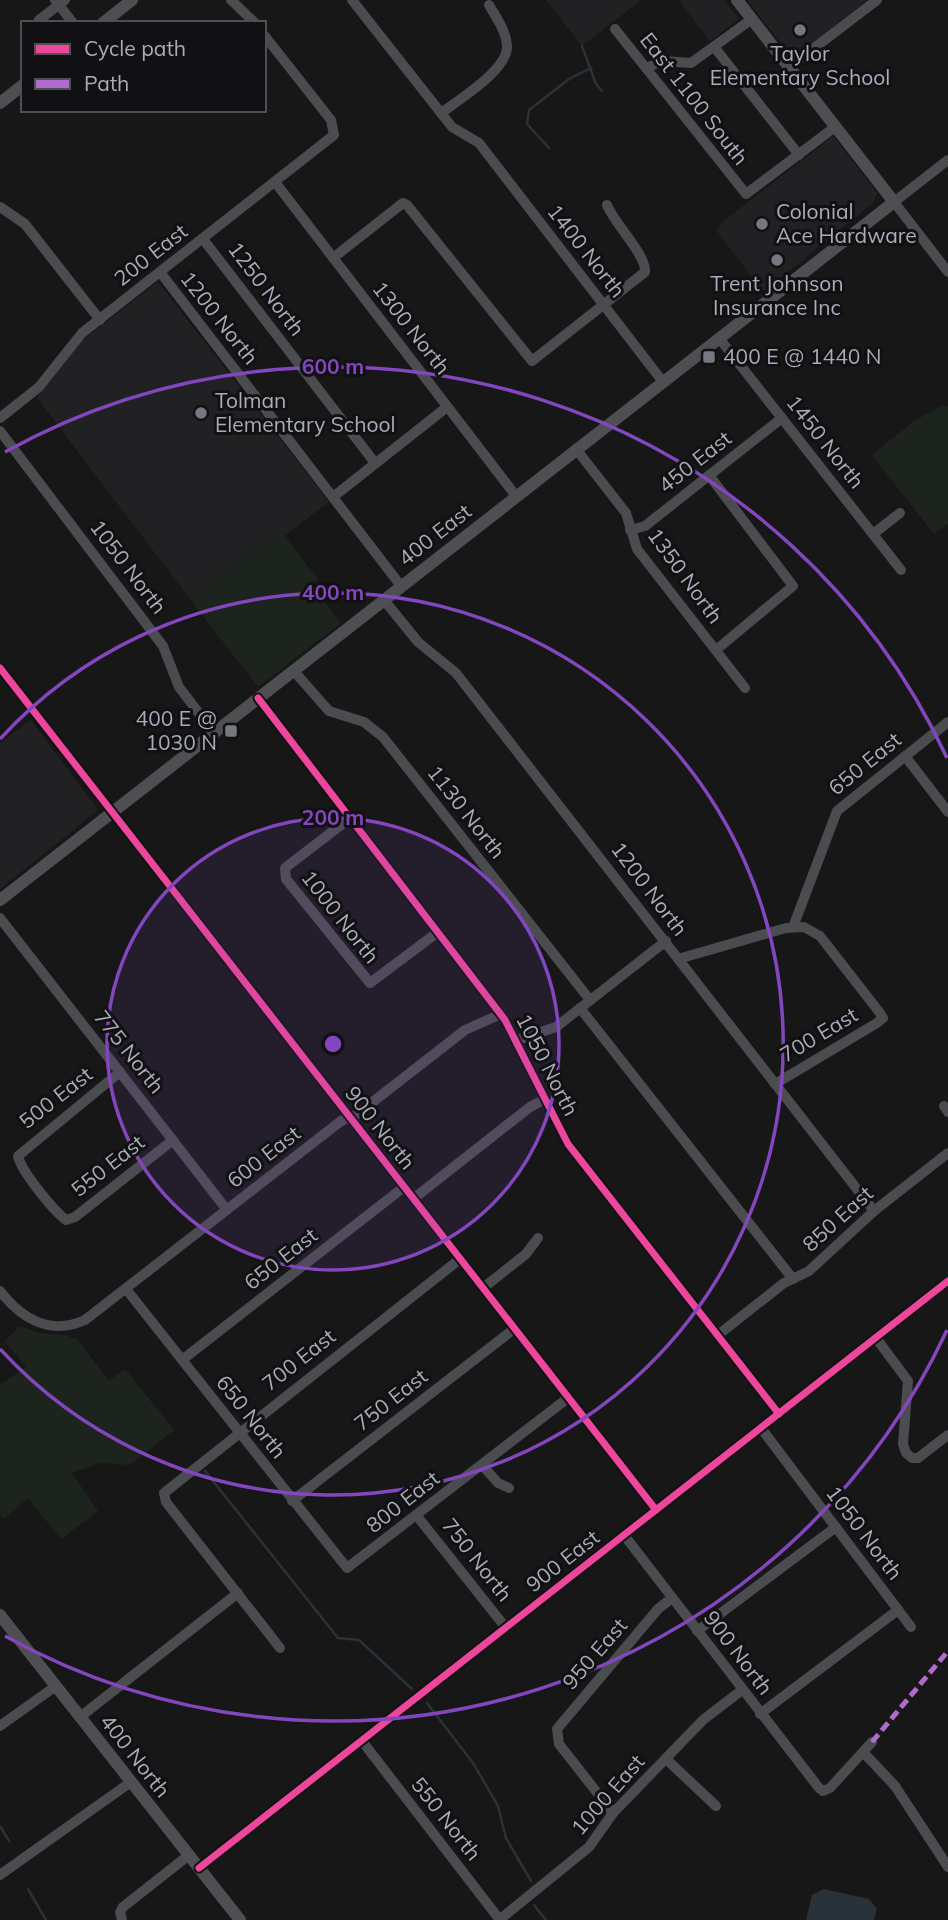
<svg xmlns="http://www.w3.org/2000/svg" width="948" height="1920" font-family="Mulish,sans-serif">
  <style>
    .built { fill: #212123 }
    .green { fill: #1d241e }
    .water { fill: #2a3239 }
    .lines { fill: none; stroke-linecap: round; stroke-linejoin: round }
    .stream { stroke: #2a3239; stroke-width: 2.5 }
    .minor { stroke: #4b4c50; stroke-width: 10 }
    .major { stroke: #4d4f52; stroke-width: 12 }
    .quiet { stroke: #b06ccc; stroke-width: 5; stroke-dasharray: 10 5; stroke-linecap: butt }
    .cycleway-casing { stroke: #111113; stroke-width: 11 }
    .cycleway { stroke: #ed469a; stroke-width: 7 }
    .ring { fill: none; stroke: #8446be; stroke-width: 3.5 }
    .poi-dot { fill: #757880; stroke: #111113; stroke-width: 2.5 }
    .labels { text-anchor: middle; stroke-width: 6; stroke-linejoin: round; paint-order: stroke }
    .poi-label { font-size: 21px; fill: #a8adb8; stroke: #111113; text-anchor: start }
    .street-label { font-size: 21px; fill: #a8adb8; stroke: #111113 }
    .centre { fill: #8446be; stroke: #111113; stroke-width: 3.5 }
    .ring-label { font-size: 21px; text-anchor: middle; font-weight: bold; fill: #8446be; stroke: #111113; stroke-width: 6; stroke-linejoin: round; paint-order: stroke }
  </style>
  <rect width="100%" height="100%" fill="#171717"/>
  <g class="built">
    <path d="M 546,0 L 641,0 L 582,46 Z"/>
    <path d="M 678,0 L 724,0 L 739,19 L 710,41 Z"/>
    <path d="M 747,0 L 867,0 L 793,59 Z"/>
    <path d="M 833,136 L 878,194 L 873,203 L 763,292 L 716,230 L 720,224 Z"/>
    <path d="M 158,282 L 329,502 L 284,536 L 279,529 L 189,598 L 37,398 L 80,342 Z"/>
    <path d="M 31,720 L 98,810 L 0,889 L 0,743 Z"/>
  </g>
  <g class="green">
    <path d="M 943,405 L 948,406 L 948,523 L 934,534 L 872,455 L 914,421 Z"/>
    <path d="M 279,529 L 318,579 L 311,584 L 341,623 L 258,687 L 189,598 Z"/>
    <path d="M 20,1326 L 43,1334 L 68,1335 L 70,1339 L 76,1337 L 109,1381 L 125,1369 L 174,1430 L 130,1465 L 100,1463 L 72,1473 L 98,1511 L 61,1539 L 28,1498 L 4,1519 L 0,1514 L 0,1385 L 26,1367 L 5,1341 Z"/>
  </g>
  <path class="water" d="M 824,1889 L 869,1899 L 877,1909 L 874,1920 L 806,1920 L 812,1895 Z"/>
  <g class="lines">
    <g class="stream">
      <path d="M 582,46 L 596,84 L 602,91"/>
      <path d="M 549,148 L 527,124 L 529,110 L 569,79 L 591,68"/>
      <path d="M 205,1471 L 338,1638 L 359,1640 L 412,1689"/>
      <path d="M 427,1703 L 473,1763 L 498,1806 L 506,1838 L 531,1881"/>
      <path d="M 0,1826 L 9,1841"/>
      <path d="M 28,1889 L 46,1920"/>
      <path d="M 534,1905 L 546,1920"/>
    </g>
    <g class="minor">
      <path d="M 55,0 L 73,23"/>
      <path d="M 231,0 L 255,23"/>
      <path d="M 352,0 L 452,127 L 479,143 L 663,382"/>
      <path d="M 39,20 L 65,0"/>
      <path d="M 615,29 L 746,194 L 835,127"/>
      <path d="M 715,48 L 799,155"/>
      <path d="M 646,68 L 663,61 L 691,63 L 752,19"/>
      <path d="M 788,68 L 877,0"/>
      <path d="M 441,113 C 460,99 509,69 507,45 C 506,31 496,17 489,5"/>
      <path d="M 948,160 L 894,202 L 948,272"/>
      <path d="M 275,182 L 516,496"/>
      <path d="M 0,207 L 25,224 L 100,320"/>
      <path d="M 203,239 L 375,463"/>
      <path d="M 333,258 L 403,203 L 407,205 L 532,361 L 645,272 C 647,256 614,223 607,205"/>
      <path d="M 160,272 L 401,586"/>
      <path d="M 719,338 L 901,570"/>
      <path d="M 0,418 L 39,387 L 82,333 L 334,135 L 331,120 L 264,35"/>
      <path d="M 0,431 L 163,646 L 179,687 L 214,733"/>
      <path d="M 576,449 L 626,513 L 637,549 L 745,688"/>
      <path d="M 709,475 L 793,586 L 716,650"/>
      <path d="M 333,497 L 447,407"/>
      <path d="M 630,530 L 645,526 L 782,418"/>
      <path d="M 873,534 L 900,513"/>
      <path d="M 384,600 L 418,642 L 456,673 L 874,1211"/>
      <path d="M 0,668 L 656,1510"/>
      <path d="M 293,670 L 329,711 L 364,722 L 383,737 L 590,1000"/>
      <path d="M 258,698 L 505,1020 L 568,1144 L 779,1414"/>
      <path d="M 905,756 L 948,812"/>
      <path d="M 350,818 L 285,868 L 286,879 L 370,983 L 438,932"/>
      <path d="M 0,918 L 227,1210"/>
      <path d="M 793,927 L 837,811 L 948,722"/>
      <path d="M 678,959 L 786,928 L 804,927 L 820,936 L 880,1013 L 883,1018 L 877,1023 L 775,1084"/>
      <path d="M 580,1008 L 793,1279"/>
      <path d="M 517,1040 L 556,1027 L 666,941"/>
      <path d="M 120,1072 L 18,1156 C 21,1171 53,1210 66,1220 L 75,1217 L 173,1140"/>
      <path d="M 944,1106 L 948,1112"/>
      <path d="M 413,1199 L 530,1107 L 545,1099"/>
      <path d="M 483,1288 L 526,1254 L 538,1238"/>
      <path d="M 126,1289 L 347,1568 L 568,1398"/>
      <path d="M 0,1291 C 21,1318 50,1336 85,1320 L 341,1121 L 356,1115 L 465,1030 L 501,1014"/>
      <path d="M 718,1335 L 784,1283 L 809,1271 L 874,1211 L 948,1153"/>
      <path d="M 876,1338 L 908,1381 L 903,1444 L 906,1453 L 912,1458 L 918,1458 L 948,1435"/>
      <path d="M 182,1360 L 404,1187"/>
      <path d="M 761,1428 L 911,1627"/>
      <path d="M 482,1465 L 498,1483 L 509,1488"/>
      <path d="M 292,1501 L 514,1329"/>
      <path d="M 417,1516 L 506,1628"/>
      <path d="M 624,1535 L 819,1788 L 823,1791 L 830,1788 L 872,1742"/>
      <path d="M 697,1631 L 836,1527"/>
      <path d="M 280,1648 L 166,1502 L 164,1493 L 460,1259"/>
      <path d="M 760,1714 L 898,1610"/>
      <path d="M 80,1717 L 238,1593"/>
      <path d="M 0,1726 L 56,1686"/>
      <path d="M 362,1741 L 500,1920"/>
      <path d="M 863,1752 L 895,1786 L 948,1867"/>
      <path d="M 666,1759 L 716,1806"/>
      <path d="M 613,1813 L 559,1744 L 557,1729 L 658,1609 L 672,1598"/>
      <path d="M 199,1868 L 948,1281"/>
      <path d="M 0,1875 L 131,1782"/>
      <path d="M 122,1920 L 120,1912 L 123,1907 L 189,1855"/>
      <path d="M 499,1920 L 589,1847 L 613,1813 L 703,1720 L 742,1690"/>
    </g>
    <g class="major">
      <path d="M 103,23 L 132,0"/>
      <path d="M 0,103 L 23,85"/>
      <path d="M 0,900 L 894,202 L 737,0"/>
      <path d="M 0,1615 L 240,1920"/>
    </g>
    <path class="quiet" d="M 872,1742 L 948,1651"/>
    <defs>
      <g id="cycleway">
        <path d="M 0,668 L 656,1510"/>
        <path d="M 258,698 L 505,1020 L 568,1144 L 779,1414"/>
        <path d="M 199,1868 L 948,1281"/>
      </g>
    </defs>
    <use href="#cycleway" class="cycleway-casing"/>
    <use href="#cycleway" class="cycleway"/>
  </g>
  <circle cx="333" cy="1044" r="226" fill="#8446be" fill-opacity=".12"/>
  <g class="ring">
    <circle cx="333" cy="1044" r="226"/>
    <path d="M0 739A451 451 0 1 1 0 1349"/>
    <path d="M947 1330A677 677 0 0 1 5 1636M5 452A677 677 0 0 1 947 758"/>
  </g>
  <g class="poi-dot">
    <circle cx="800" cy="30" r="7"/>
    <circle cx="762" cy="224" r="7"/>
    <circle cx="777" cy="260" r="7"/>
    <rect x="702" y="350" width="14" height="14" rx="3.5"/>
    <circle cx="201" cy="413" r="7"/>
    <rect x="224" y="724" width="14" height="14" rx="3.5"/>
  </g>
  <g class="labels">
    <g class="poi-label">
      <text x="800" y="61" text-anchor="middle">Taylor<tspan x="800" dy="24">Elementary School</tspan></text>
      <text x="776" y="219">Colonial<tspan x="776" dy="24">Ace Hardware</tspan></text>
      <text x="777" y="291" text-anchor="middle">Trent Johnson<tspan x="777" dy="24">Insurance Inc</tspan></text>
      <text x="723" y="364">400 E @ 1440 N</text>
      <text x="215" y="408">Tolman<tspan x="215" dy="24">Elementary School</tspan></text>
      <text x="217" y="726" text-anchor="end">400 E @<tspan x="217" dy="24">1030 N</tspan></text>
    </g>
    <g class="street-label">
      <text transform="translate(694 99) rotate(52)" y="7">East 1100 South</text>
      <text transform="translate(586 251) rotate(52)" y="7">1400 North</text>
      <text transform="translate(151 255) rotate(-38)" y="7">200 East</text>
      <text transform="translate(266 289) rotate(53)" y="7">1250 North</text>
      <text transform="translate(219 318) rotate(52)" y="7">1200 North</text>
      <text transform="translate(411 328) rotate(52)" y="7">1300 North</text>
      <text transform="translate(825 442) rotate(52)" y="7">1450 North</text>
      <text transform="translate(695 462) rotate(-38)" y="7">450 East</text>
      <text transform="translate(435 535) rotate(-38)" y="7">400 East</text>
      <text transform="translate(128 567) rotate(53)" y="7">1050 North</text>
      <text transform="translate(685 576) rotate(54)" y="7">1350 North</text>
      <text transform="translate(865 764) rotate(-39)" y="7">650 East</text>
      <text transform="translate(466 812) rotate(52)" y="7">1130 North</text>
      <text transform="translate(649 889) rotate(53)" y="7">1200 North</text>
      <text transform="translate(340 917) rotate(52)" y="7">1000 North</text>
      <text transform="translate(819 1035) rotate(-31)" y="7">700 East</text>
      <text transform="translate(129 1052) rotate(52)" y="7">775 North</text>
      <text transform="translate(547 1065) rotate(63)" y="7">1050 North</text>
      <text transform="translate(56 1098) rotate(-38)" y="7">500 East</text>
      <text transform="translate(380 1128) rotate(52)" y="7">900 North</text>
      <text transform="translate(264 1157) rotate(-38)" y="7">600 East</text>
      <text transform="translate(108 1166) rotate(-38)" y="7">550 East</text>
      <text transform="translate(838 1219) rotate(-42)" y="7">850 East</text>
      <text transform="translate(281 1259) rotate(-38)" y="7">650 East</text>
      <text transform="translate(299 1360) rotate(-38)" y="7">700 East</text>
      <text transform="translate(391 1400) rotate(-38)" y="7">750 East</text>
      <text transform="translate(251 1417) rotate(52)" y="7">650 North</text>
      <text transform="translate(403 1502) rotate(-38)" y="7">800 East</text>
      <text transform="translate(864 1533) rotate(53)" y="7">1050 North</text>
      <text transform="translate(477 1560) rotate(52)" y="7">750 North</text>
      <text transform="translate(563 1561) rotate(-38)" y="7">900 East</text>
      <text transform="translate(738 1653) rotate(53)" y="7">900 North</text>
      <text transform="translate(595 1654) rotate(-49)" y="7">950 East</text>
      <text transform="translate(135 1756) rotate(52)" y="7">400 North</text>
      <text transform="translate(608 1795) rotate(-49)" y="7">1000 East</text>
      <text transform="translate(446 1819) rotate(52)" y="7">550 North</text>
    </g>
  </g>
  <circle cx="333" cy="1044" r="10" class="centre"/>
  <g class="ring-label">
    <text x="333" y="374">600 m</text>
    <text x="333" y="600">400 m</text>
    <text x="333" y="825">200 m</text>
  </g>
  <rect x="21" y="21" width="245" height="91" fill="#111113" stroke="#4d4f55" stroke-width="2"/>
  <rect x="35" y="44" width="35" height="10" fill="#ed469a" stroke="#4d4f55" stroke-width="2"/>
  <text x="84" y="56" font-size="21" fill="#a8adb8">Cycle path</text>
  <rect x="35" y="79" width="35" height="10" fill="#b06ccc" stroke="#4d4f55" stroke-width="2"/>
  <text x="84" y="91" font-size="21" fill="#a8adb8">Path</text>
</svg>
